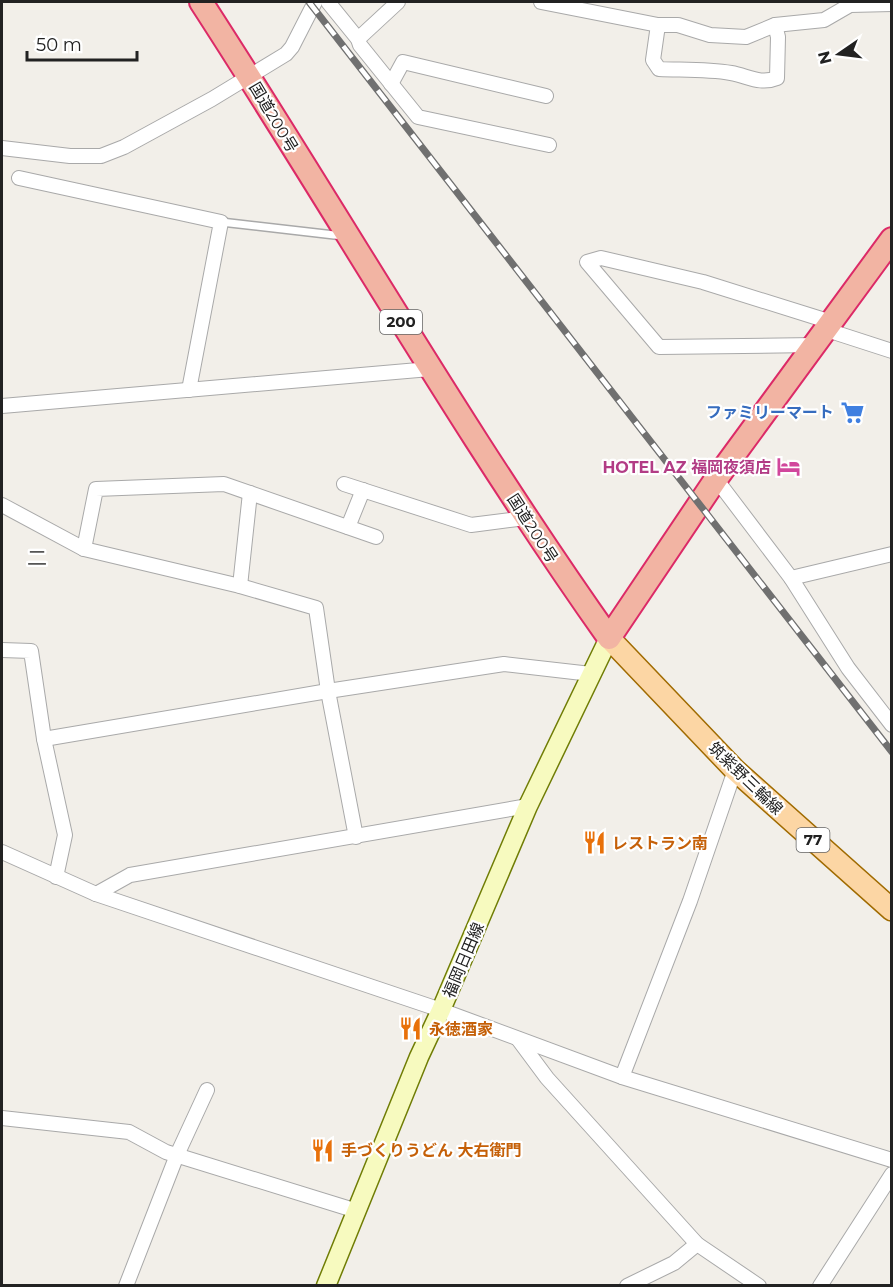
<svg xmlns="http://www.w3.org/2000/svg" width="893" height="1287" font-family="Montserrat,'Noto Sans JP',sans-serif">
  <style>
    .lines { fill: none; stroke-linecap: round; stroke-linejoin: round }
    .service-casing { stroke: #a9a9a9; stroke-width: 10 }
    .minor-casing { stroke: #a9a9a9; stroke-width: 16 }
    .secondary-casing { stroke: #707d05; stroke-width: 21 }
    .primary-casing { stroke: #a06b00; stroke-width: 24 }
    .trunk-casing { stroke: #dc2a67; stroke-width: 26 }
    .service { stroke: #fff; stroke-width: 7 }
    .minor { stroke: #fff; stroke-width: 14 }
    .secondary { stroke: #f7fabf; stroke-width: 18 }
    .primary { stroke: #fcd6a4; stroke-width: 21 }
    .trunk { stroke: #f2b4a3; stroke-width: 22 }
    .rail-casing { stroke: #707070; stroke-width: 7 }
    .rail { stroke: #fff; stroke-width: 4.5; stroke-dasharray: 14; stroke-linecap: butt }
    .labels { text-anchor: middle; stroke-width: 4.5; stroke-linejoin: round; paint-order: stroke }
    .shield { fill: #fff; stroke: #646464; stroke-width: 1.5 }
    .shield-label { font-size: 15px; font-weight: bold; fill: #222 }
    .street-label { font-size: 16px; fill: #222; stroke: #fff }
    .shop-label { font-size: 16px; font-weight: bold; fill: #366cbe; stroke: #fff; text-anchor: end }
    .hotel-label { font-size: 16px; font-weight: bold; fill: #b23c85; stroke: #fff; text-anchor: end }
    .food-label { font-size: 16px; font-weight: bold; fill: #c56008; stroke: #fff; text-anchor: start }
    .quarter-label { font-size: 20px; fill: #555; stroke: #fff }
  </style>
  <rect width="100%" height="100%" fill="#f2efe9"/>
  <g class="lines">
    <defs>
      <path id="service" d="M 221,222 L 343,236"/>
      <g id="minor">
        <path d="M 328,2 L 358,39 L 360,45 L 418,117 L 549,145"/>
        <path d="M 541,2 L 658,25 L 678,25 L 710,35 L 746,37 L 775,25 L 824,20 L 850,5 L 892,4"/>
        <path d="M 658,25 L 653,60 L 659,69 C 682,70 708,69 731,73 C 748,76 760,85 777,78 L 778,37 L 775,25"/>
        <path d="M 358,39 L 398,2"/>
        <path d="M 391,84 L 403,62 L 546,96"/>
        <path d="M 2,148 L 70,156 L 101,156 L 124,147 L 212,99 L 286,54 L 292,47 L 315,2"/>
        <path d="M 19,178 L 221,222 L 189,390"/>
        <path d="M 827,330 L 892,351"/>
        <path d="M 815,345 L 659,347 L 587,262 L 601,258 L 703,282 L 831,322"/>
        <path d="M 2,406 L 430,369"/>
        <path d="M 716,479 L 791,578 L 848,668 L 892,725"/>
        <path d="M 344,484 L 471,525 L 526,518"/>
        <path d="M 2,505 L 84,549 L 240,586 L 316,608 L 328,691 L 356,837"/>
        <path d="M 348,527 L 363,490"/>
        <path d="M 84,549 L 96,489 L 224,484 L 376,537"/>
        <path d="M 791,578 L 892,554"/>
        <path d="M 240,586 L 250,493"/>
        <path d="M 2,650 L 31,651 L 44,739 L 65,835 L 56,877"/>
        <path d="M 44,739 L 328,691 L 504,664 L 591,674"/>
        <path d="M 2,852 L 96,894 L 441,1010 L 622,1077 L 892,1160"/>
        <path d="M 96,894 L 130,875 L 528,806"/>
        <path d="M 518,1039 L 547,1078 L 697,1244 L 759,1286"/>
        <path d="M 622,1077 L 690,901 L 735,770"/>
        <path d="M 2,1118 L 129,1132 L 166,1152 L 357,1211"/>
        <path d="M 126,1286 L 177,1155 L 207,1090"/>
        <path d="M 627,1286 L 674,1263 L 697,1244"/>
        <path d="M 820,1286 L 892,1174"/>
      </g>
      <path id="secondary" d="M 326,1286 L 419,1057 L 441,1010 L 528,806 L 609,638"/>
      <path id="primary" d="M 609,638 L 735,770 L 892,910"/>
      <path id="trunk" d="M 201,2 C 338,213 463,432 609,638 L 716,479 L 892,239"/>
    </defs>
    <use href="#service" class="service-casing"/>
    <use href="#minor" class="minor-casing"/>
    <use href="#secondary" class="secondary-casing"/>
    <use href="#primary" class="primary-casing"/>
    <use href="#trunk" class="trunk-casing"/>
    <use href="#service" class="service"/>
    <use href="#minor" class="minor"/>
    <use href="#secondary" class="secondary"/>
    <use href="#primary" class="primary"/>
    <use href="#trunk" class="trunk"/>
    <defs>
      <path id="rail" d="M 309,2 L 892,752"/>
    </defs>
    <use href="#rail" class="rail-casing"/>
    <use href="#rail" class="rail"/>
  </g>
  <defs>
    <symbol id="supermarket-bare" viewBox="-9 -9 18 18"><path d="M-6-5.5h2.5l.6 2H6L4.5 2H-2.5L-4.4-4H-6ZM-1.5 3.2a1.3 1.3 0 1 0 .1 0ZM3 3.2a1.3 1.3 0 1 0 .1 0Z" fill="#3f7fe0" stroke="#fff" stroke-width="2.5" paint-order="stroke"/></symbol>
    <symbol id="hotel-bare" viewBox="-9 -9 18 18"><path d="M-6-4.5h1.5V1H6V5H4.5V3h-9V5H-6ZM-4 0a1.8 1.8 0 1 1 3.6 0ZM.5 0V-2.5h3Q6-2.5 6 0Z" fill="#d1479c" stroke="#fff" stroke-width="2.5" paint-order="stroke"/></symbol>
    <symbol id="restaurant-bare" viewBox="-9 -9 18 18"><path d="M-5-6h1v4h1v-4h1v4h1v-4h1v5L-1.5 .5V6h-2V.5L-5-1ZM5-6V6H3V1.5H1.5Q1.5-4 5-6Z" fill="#e8710a" stroke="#fff" stroke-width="2.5" paint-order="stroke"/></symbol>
  </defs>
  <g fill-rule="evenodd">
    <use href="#supermarket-bare" x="836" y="396" width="33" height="33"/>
    <use href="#hotel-bare" x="772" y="450" width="33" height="33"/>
    <use href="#restaurant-bare" x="578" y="826" width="33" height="33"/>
    <use href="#restaurant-bare" x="394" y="1012" width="33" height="33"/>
    <use href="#restaurant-bare" x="306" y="1134" width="33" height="33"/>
  </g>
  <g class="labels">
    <g class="shield">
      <rect x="380" y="310" width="42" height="24" rx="4.5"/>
      <rect x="796.5" y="828" width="33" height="24" rx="4.5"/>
    </g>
    <g class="shield-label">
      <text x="401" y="327">200</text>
      <text x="813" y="845">77</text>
    </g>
    <g class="street-label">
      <text transform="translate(274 117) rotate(59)" y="6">国道200号</text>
      <text transform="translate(533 528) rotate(57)" y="6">国道200号</text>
      <text transform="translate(746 778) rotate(44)" y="6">筑紫野三輪線</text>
      <text transform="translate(463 960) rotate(-67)" y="6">福岡日田線</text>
    </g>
    <g class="shop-label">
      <text x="834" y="418">ファミリーマート</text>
    </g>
    <g class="hotel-label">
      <text x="771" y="473">HOTEL AZ 福岡夜須店</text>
    </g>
    <g class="food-label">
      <text x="612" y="849">レストラン南</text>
      <text x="429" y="1035">永徳酒家</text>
      <text x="341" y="1156">手づくりうどん 大右衛門</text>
    </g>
    <g class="quarter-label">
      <text x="37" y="565">二</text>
    </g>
  </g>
  <rect width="893" height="1287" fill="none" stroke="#222222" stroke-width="6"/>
  <g transform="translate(839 54) rotate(256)" stroke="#ffffff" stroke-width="4.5" paint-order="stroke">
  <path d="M0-4.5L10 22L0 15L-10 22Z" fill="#222222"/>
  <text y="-9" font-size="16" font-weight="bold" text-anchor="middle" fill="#222222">N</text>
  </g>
  <path d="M27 51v9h110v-9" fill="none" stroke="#222222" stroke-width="3"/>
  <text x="36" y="51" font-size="18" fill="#222222" stroke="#ffffff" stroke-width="4.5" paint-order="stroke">50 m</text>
</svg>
